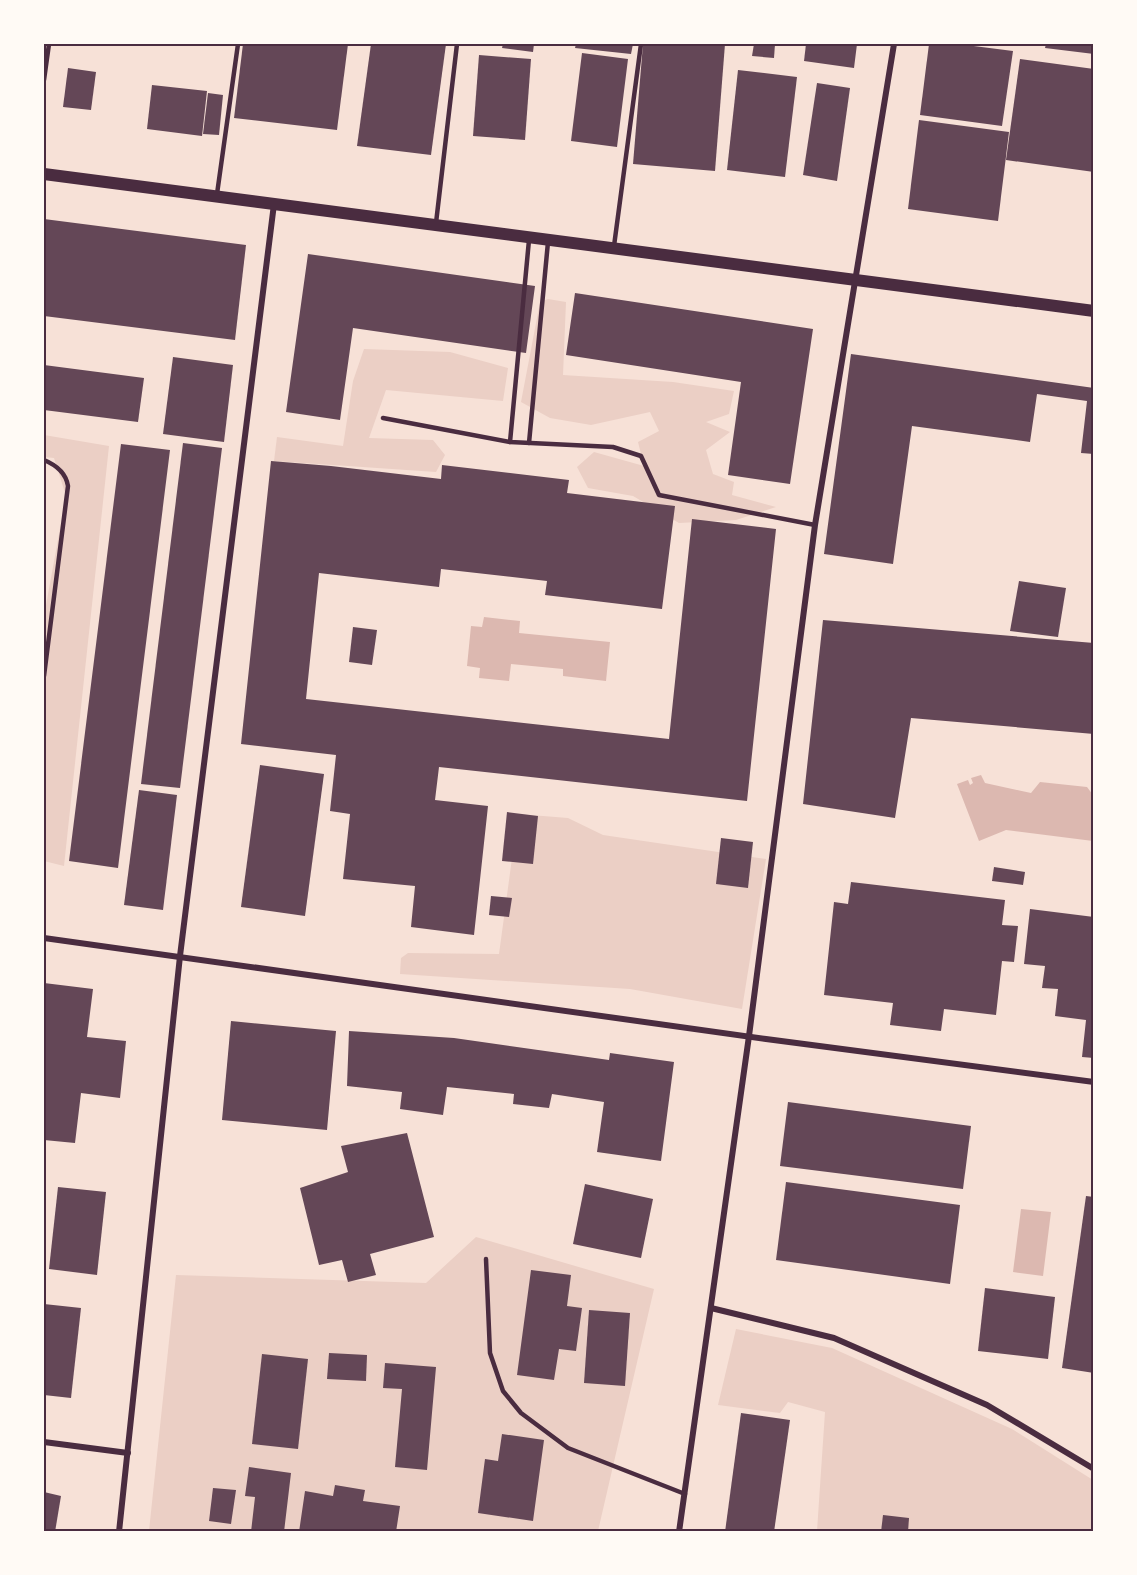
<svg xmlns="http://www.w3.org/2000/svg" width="1137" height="1575" font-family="'PT Sans Narrow',sans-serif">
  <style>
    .green { fill: #ebcfc5 }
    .water { fill: #dcb8b0 }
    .building { fill: #644757 }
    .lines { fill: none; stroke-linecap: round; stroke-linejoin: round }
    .service { stroke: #4a2c40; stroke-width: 4.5 }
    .minor { stroke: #4a2c40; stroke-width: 6 }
    .secondary { stroke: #4a2c40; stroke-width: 12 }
    .neatline { fill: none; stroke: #4a2c40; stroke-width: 2 }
  </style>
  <rect width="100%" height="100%" fill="#f7e1d7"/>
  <g class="green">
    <path d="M 548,299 L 566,302 L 563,375 L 673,382 L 734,391 L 729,414 L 706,422 L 730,432 L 706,450 L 713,474 L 734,482 L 732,495 L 776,507 L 736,520 L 679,523 L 633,496 L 588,488 L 577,467 L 594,452 L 644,466 L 638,442 L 659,431 L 650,412 L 591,425 L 550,418 L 521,402 L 540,302 Z"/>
    <path d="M 364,349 L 450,352 L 508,368 L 503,401 L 386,390 L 369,438 L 433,440 L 445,455 L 436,472 L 274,461 L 277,437 L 343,446 L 353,381 Z"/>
    <path d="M 44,435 L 109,446 L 64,866 L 44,861 L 44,616 L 66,496 L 54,458 L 44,457 Z"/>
    <path d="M 518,814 L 568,818 L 603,835 L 766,859 L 742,1009 L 630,989 L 400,974 L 401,958 L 408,953 L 499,954 Z"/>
    <path d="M 476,1237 L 654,1289 L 598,1531 L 149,1531 L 176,1275 L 426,1283 Z"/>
    <path d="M 736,1329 L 832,1348 L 1012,1429 L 1093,1480 L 1093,1531 L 817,1531 L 825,1412 L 788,1402 L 780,1413 L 718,1405 Z"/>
  </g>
  <g class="water">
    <path d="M 484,617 L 520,621 L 519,633 L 610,642 L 606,681 L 563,676 L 563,669 L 511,664 L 509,681 L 479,678 L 480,668 L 467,666 L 471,626 L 482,627 Z"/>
    <path d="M 981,775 L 985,783 L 1031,793 L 1040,782 L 1087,787 L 1093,795 L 1093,841 L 1006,830 L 979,841 L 957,784 L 968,780 L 970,785 L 973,783 L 971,778 Z"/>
    <path d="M 1021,1209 L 1051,1212 L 1043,1276 L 1013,1272 Z"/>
  </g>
  <g class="building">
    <path d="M 243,44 L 348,44 L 337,130 L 234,118 Z"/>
    <path d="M 371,44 L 446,44 L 431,155 L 357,146 Z"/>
    <path d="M 503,44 L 534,44 L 533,52 L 502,48 Z"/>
    <path d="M 576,44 L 633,44 L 631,54 L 575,48 Z"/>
    <path d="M 643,44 L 725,44 L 715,171 L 633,164 Z"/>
    <path d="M 754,44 L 775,44 L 774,58 L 752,56 Z"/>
    <path d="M 806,44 L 857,44 L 854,68 L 804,61 Z"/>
    <path d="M 929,44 L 958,44 L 1013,51 L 1002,126 L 920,115 Z"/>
    <path d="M 1046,44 L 1094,44 L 1094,54 L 1045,48 Z"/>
    <path d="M 582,53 L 628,59 L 617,147 L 571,141 Z"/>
    <path d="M 479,55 L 531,59 L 525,140 L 473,136 Z"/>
    <path d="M 1020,59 L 1094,69 L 1094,172 L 1006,160 Z"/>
    <path d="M 68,68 L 96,72 L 91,110 L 63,107 Z"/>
    <path d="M 738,70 L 797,77 L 785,177 L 727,170 Z"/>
    <path d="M 817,83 L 850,88 L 837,181 L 803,175 Z"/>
    <path d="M 152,85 L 207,91 L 202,136 L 147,129 Z"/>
    <path d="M 208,93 L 223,95 L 219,135 L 203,134 Z"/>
    <path d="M 919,120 L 1009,132 L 998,221 L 908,209 Z"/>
    <path d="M 44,219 L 246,245 L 235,340 L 44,316 Z"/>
    <path d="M 308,254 L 535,286 L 526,353 L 353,328 L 340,420 L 286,412 Z"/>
    <path d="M 575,293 L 813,329 L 790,484 L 728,475 L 741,382 L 566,355 Z"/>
    <path d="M 851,354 L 1094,388 L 1094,454 L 1081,453 L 1087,401 L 1037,394 L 1030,442 L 912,426 L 893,564 L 824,554 Z"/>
    <path d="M 173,357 L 233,365 L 224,442 L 163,434 Z"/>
    <path d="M 44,365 L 144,378 L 138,422 L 44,410 Z"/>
    <path d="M 183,443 L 222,448 L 180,788 L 141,784 Z"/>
    <path d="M 121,444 L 170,450 L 118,868 L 69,861 Z"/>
    <path d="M 271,461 L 331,466 L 441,479 L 442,465 L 569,480 L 567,493 L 675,506 L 662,609 L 545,595 L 547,581 L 441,569 L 439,587 L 319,573 L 306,699 L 669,739 L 692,519 L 776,529 L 747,801 L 439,767 L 435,800 L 488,806 L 474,935 L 411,927 L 415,886 L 343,879 L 350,814 L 330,811 L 336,755 L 241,744 Z"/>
    <path d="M 1019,581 L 1066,588 L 1058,637 L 1010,631 Z"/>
    <path d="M 823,620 L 1094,643 L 1094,734 L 911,718 L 895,818 L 803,804 Z"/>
    <path d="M 353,627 L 377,630 L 372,665 L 349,662 Z"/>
    <path d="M 260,765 L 324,774 L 305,916 L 241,907 Z"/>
    <path d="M 139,790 L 177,795 L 163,910 L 124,905 Z"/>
    <path d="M 507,812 L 538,816 L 533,864 L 502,861 Z"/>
    <path d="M 721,838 L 753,842 L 748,888 L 716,884 Z"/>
    <path d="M 994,867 L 1025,872 L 1023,885 L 992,881 Z"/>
    <path d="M 851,882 L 1005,900 L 1002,925 L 1018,926 L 1014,962 L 1002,961 L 996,1015 L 944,1009 L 941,1031 L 890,1025 L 893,1003 L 824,995 L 834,902 L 848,904 Z"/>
    <path d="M 491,896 L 512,898 L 509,917 L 489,915 Z"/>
    <path d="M 1030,909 L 1094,917 L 1094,1058 L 1082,1057 L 1086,1020 L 1055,1016 L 1058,989 L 1042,988 L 1045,966 L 1024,964 Z"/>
    <path d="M 44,983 L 93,989 L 87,1037 L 126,1041 L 120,1098 L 81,1093 L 75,1143 L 44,1140 Z"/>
    <path d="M 231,1021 L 336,1031 L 327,1130 L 222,1120 Z"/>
    <path d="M 349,1031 L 454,1038 L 609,1060 L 610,1053 L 674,1062 L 661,1161 L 597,1152 L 604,1102 L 552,1094 L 549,1108 L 513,1104 L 514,1094 L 447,1087 L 443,1115 L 400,1109 L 402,1092 L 347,1086 Z"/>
    <path d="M 788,1102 L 971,1126 L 963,1189 L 780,1166 Z"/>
    <path d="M 407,1133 L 434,1237 L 370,1254 L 376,1275 L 348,1282 L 342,1260 L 319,1265 L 300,1188 L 348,1172 L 341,1146 Z"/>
    <path d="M 786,1182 L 960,1205 L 950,1284 L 776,1260 Z"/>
    <path d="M 585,1184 L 653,1199 L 641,1258 L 573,1244 Z"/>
    <path d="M 58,1187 L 106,1192 L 97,1275 L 49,1269 Z"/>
    <path d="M 1086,1196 L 1094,1197 L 1094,1373 L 1062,1368 Z"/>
    <path d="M 531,1270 L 571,1275 L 567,1306 L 582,1308 L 576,1351 L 559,1349 L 554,1380 L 517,1375 Z"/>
    <path d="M 985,1288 L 1055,1297 L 1048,1359 L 978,1351 Z"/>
    <path d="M 44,1304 L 81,1308 L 71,1398 L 44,1395 Z"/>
    <path d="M 589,1310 L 630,1313 L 625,1386 L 584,1383 Z"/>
    <path d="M 329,1353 L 367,1355 L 366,1381 L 327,1379 Z"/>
    <path d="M 262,1354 L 308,1359 L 298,1449 L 252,1444 Z"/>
    <path d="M 385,1363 L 436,1367 L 427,1470 L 395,1467 L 402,1389 L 383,1388 Z"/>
    <path d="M 741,1413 L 790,1420 L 774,1532 L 725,1532 Z"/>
    <path d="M 502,1434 L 544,1440 L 533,1521 L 478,1513 L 485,1459 L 498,1461 Z"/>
    <path d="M 249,1467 L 291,1473 L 284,1532 L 251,1532 L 255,1497 L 245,1496 Z"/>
    <path d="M 335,1485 L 365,1490 L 363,1501 L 400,1506 L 396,1532 L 299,1532 L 305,1491 L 333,1496 Z"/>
    <path d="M 213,1488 L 236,1490 L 231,1524 L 209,1521 Z"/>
    <path d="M 44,1492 L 61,1496 L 55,1532 L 44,1532 Z"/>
    <path d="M 883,1515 L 909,1518 L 908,1532 L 881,1532 Z"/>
  </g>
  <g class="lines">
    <g class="service">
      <path d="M 44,80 L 49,44"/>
      <path d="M 217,194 L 238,44"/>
      <path d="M 436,223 L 457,44"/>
      <path d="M 614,246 L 641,44"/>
      <path d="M 383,418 L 510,442 L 613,447 L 641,456 L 659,495 L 815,525"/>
      <path d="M 510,442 L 529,240"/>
      <path d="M 529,443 L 548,242"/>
      <path d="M 44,460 C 56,465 66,473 68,486 L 44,676"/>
      <path d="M 486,1259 L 490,1353 L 503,1391 L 521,1413 L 568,1448 L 685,1494"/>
    </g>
    <g class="minor">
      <path d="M 44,938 L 766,1039 L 1094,1082"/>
      <path d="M 711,1308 L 834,1338 L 987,1405 L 1094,1469"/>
      <path d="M 44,1442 L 128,1453"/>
      <path d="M 119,1532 L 180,956 L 274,204"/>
      <path d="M 679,1532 L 749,1036 L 815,525 L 894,44"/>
    </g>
    <path class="secondary" d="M 44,174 L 1094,311"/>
  </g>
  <rect width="1137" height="1575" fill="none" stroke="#fffaf5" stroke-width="90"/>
  <rect x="45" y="45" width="1047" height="1485" class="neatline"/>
</svg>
